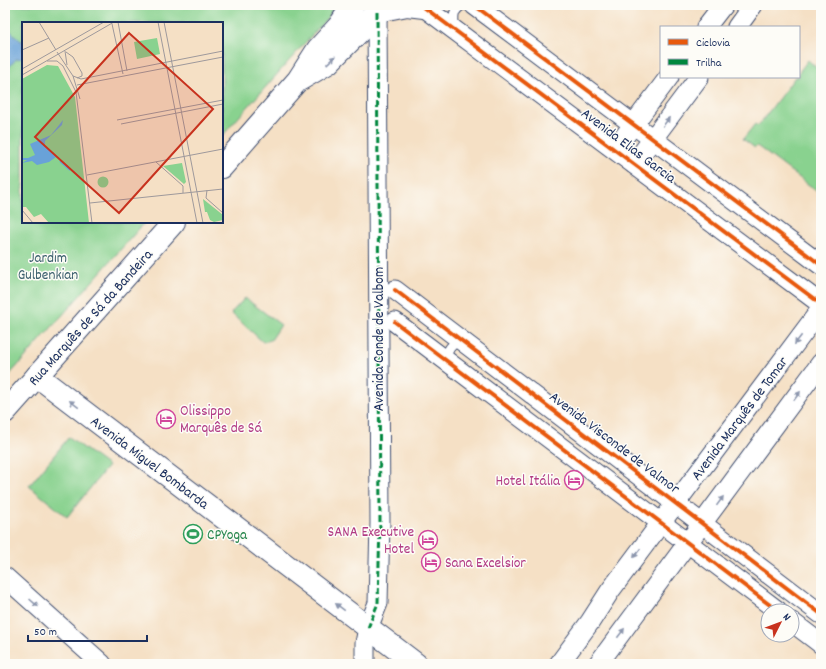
<svg xmlns="http://www.w3.org/2000/svg" width="826" height="669" font-family="Dekko,sans-serif">
  <style>
    .green { fill: #89d28f; stroke: #528076 }
    .water { fill: #69a2d8; stroke: #42689b }
    .lines { fill: none; stroke-linecap: round; stroke-linejoin: round }
    .lane-casing { stroke: #3c4a6d; stroke-width: 11 }
    .street-casing { stroke: #3c4a6d; stroke-width: 21 }
    .secondary-casing { stroke: #3c4a6d; stroke-width: 24 }
    .lane { stroke: #fff; stroke-width: 9 }
    .street { stroke: #fff; stroke-width: 19 }
    .secondary { stroke: #fff; stroke-width: 22 }
    .quiet { stroke: #00873e; stroke-width: 3; stroke-dasharray: 6 3; stroke-linecap: butt }
    .cycleway-casing { stroke: #fdfcf7; stroke-width: 6 }
    .cycleway { stroke: #e8590c; stroke-width: 4 }
    .oneway { fill: #8d97ae }
    .labels { text-anchor: middle; stroke-width: 3; stroke-linejoin: round; paint-order: stroke }
    .street-label { font-size: 15px; fill: #1b2f5e; stroke: #fdfcf7 }
    .park-label { font-size: 15px; fill: #3c606d; stroke: #fdfcf7 }
    .hotel-label { font-size: 15px; fill: #b23c85; stroke: #fdfcf7; text-anchor: start }
    .leisure-label { font-size: 15px; fill: #27864d; stroke: #fdfcf7; text-anchor: start }
    .inset-river { fill: none; stroke: #69a2d8; stroke-width: 2 }
    .inset-road { fill: none; stroke: #9e999c; stroke-width: 1 }
    .view { fill: #c8321e; fill-opacity: 0.15; stroke: #c8321e; stroke-width: 2 }
    .inset-edge { fill: none; stroke: #1b2f5e; stroke-width: 2 }
  </style>
  <rect width="100%" height="100%" fill="#fdfcf7"/>
  <filter id="ink" filterUnits="userSpaceOnUse"><feTurbulence type="fractalNoise" baseFrequency=".025" numOctaves="2"/><feDisplacementMap in="SourceGraphic" scale="8" xChannelSelector="R" yChannelSelector="G"/><feConvolveMatrix kernelMatrix="1 2 1 2 8 2 1 2 1" color-interpolation-filters="sRGB"/></filter>
  <filter id="wash" filterUnits="userSpaceOnUse"><feTurbulence type="fractalNoise" baseFrequency=".012" numOctaves="4" result="noise"/><feDisplacementMap in="SourceGraphic" scale="16" xChannelSelector="R" yChannelSelector="G"/><feGaussianBlur stdDeviation="0.9" result="paint"/><feColorMatrix in="noise" values="0 0 0 0 0 0 0 0 0 0 0 0 0 0 0 0 0 1.4 0 .05"/><feComposite in="paint" operator="in"/></filter>
  <g filter="url(#wash)">
    <rect width="100%" height="100%" fill="#f5e0c5"/>
    <g class="green">
      <path d="M 5,5 L 334,5 L 330,15 L 222,136 L 222,23 L 23,23 L 23,222 L 145,222 L 5,380 Z"/>
      <path d="M 808,60 L 821,72 L 821,194 L 757,146 L 755,148 L 743,139 L 755,124 L 758,126 L 795,77 L 799,77 L 799,72 Z"/>
      <path d="M 245,298 L 281,325 L 271,340 L 263,342 L 231,313 Z"/>
      <path d="M 69,437 L 108,466 L 67,517 L 29,486 Z"/>
    </g>
    <path class="water" d="M 5,26 L 23,43 L 23,58 L 16,59 L 5,72 Z"/>
  </g>
  <g filter="url(#ink)">
    <g class="lines">
      <defs>
        <g id="lane">
          <path d="M 455,29 C 453,19 452,10 463,5"/>
          <path d="M 448,361 C 445,350 452,343 462,341"/>
        </g>
        <g id="street">
          <path d="M 421,5 L 821,304"/>
          <path d="M 474,5 L 821,265"/>
          <path d="M 706,27 L 723,5"/>
          <path d="M 737,27 L 753,5"/>
          <path d="M 615,149 L 669,77"/>
          <path d="M 634,164 L 699,77"/>
          <path d="M 395,290 L 821,614"/>
          <path d="M 395,322 L 778,611"/>
          <path d="M 5,577 L 102,664"/>
          <path d="M 792,622 L 821,644"/>
          <path d="M 365,664 L 365,643 L 368,628 L 378,603 L 380,523 L 377,11"/>
          <path d="M 559,664 L 590,622 L 610,591 L 821,309"/>
          <path d="M 598,664 L 821,363"/>
        </g>
        <g id="secondary">
          <path d="M 377,11 L 407,5 L 424,7"/>
          <path d="M 301,79 L 328,63 L 359,32 L 380,5"/>
          <path d="M 222,167 L 298,80 L 318,49 L 339,26 L 353,5"/>
          <path d="M 37,376 L 416,664"/>
          <path d="M 5,412 L 174,222"/>
        </g>
      </defs>
      <use href="#lane" class="lane-casing"/>
      <use href="#street" class="street-casing"/>
      <use href="#secondary" class="secondary-casing"/>
      <use href="#lane" class="lane"/>
      <use href="#street" class="street"/>
      <use href="#secondary" class="secondary"/>
      <path class="quiet" d="M 368,628 L 378,603 L 380,523 L 377,11"/>
      <defs>
        <g id="cycleway">
          <path d="M 421,5 L 821,304"/>
          <path d="M 474,5 L 821,265"/>
          <path d="M 395,290 L 821,614"/>
          <path d="M 395,322 L 778,611"/>
        </g>
      </defs>
      <use href="#cycleway" class="cycleway-casing"/>
      <use href="#cycleway" class="cycleway"/>
    </g>
    <defs><path id="oneway-solid" d="M-6-.8H1V-3.2L6.5 0L1 3.2V.8H-6Z"/></defs>
    <g class="oneway">
      <use href="#oneway-solid" transform="translate(331 60) rotate(-43)"/>
      <use href="#oneway-solid" transform="translate(666 122) rotate(-53)"/>
      <use href="#oneway-solid" transform="translate(798 340) rotate(127)"/>
      <use href="#oneway-solid" transform="translate(797 396) rotate(-54)"/>
      <use href="#oneway-solid" transform="translate(74 404) rotate(-143)"/>
      <use href="#oneway-solid" transform="translate(720 501) rotate(-54)"/>
      <use href="#oneway-solid" transform="translate(637 553) rotate(127)"/>
      <use href="#oneway-solid" transform="translate(34 603) rotate(42)"/>
      <use href="#oneway-solid" transform="translate(340 607) rotate(-143)"/>
      <use href="#oneway-solid" transform="translate(621 633) rotate(-53)"/>
    </g>
  </g>
  <defs>
    <symbol id="hotel-ring" viewBox="-11 -11 22 22"><circle r="9.5" fill="#fdfcf7" stroke="#d1479c" stroke-width="1.5"/><path d="M-6-4.5h1.5V1H6V5H4.5V3h-9V5H-6ZM-4 0a1.8 1.8 0 1 1 3.6 0ZM.5 0V-2.5h3Q6-2.5 6 0Z" fill="#d1479c"/></symbol>
    <symbol id="stadium-ring" viewBox="-11 -11 22 22"><circle r="9.5" fill="#fdfcf7" stroke="#2e9e5b" stroke-width="1.5"/><path d="M0-5a6.5 5 0 1 0 0 10a6.5 5 0 1 0 0-10ZM-3.5-1.8h7v3.6h-7Z" fill="#2e9e5b"/></symbol>
  </defs>
  <g fill-rule="evenodd">
    <use href="#hotel-ring" x="155" y="408" width="22" height="22"/>
    <use href="#hotel-ring" x="563" y="469" width="22" height="22"/>
    <use href="#stadium-ring" x="182" y="523" width="22" height="22"/>
    <use href="#hotel-ring" x="417" y="529" width="22" height="22"/>
    <use href="#hotel-ring" x="420" y="551" width="22" height="22"/>
  </g>
  <g class="labels">
    <g class="street-label">
      <text transform="translate(629 145) rotate(37)" y="5">Avenida Elias Garcia</text>
      <text transform="translate(90 317) rotate(-48)" y="5">Rua Marquês de Sá da Bandeira</text>
      <text transform="translate(378 339) rotate(-90)" y="5">Avenida Conde de Valbom</text>
      <text transform="translate(739 418) rotate(-53)" y="5">Avenida Marquês de Tomar</text>
      <text transform="translate(615 442) rotate(37)" y="5">Avenida Visconde de Valmor</text>
      <text transform="translate(150 462) rotate(37)" y="5">Avenida Miguel Bombarda</text>
    </g>
    <g class="park-label">
      <text x="48" y="262">Jardim<tspan x="48" dy="17">Gulbenkian</tspan></text>
    </g>
    <g class="hotel-label">
      <text x="180" y="415">Olissippo<tspan x="180" dy="17">Marquês de Sá</tspan></text>
      <text x="560" y="485" text-anchor="end">Hotel Itália</text>
      <text x="414" y="536" text-anchor="end">SANA Executive<tspan x="414" dy="17">Hotel</tspan></text>
      <text x="445" y="567">Sana Excelsior</text>
    </g>
    <g class="leisure-label">
      <text x="207" y="539">CPYoga</text>
    </g>
  </g>
  <g transform="translate(22 22)">
    <rect width="201" height="201" fill="#f5e0c5"/>
    <path d="M 135,16 L 138,32 L 115,37 L 112,20 ZM 25,43 L 36,44 L 53,75 L 67,201 L 27,201 L 19,192 L 12,195 L 4,185 L 0,185 L 0,57 ZM 160,141 L 164,160 L 162,162 L 141,144 ZM75.5 160a5.5 5.5 0 1 1 11 0a5.5 5.5 0 1 1-11 0ZM 181,177 L 201,193 L 201,198 L 192,200 L 188,198 L 185,190 L 183,190 Z" fill="#89d28f"/>
    <path d="M 41,98 L 40,103 L 23,119 L 23,124 L 34,135 L 27,140 L 15,143 L 10,139 L 0,141 L 5,138 L 0,138 L 0,136 L 6,136 L 13,133 L 8,122 L 29,113 Z" fill="#69a2d8"/>
    <path class="inset-river" d="M 38,139 L 48,148"/>
    <path class="inset-road" d="M 17,0 L 34,28M 96,0 L 105,49M 136,0 L 175,201M 142,0 L 181,201M 90,2 L 101,52M 0,28 L 27,16M 43,29 L 45,43M 35,30 L 51,54 L 58,77M 44,30 L 51,35 L 60,51 L 60,54 L 55,56M 25,39 L 35,39 L 41,44 L 54,70 L 70,201M 0,47 L 82,0M 0,53 L 92,0M 51,54 L 59,57 L 201,29M 55,63 L 201,35M 95,98 L 201,78M 99,102 L 201,82M 134,140 L 161,164 L 161,171M 65,153 L 201,127M 185,168 L 184,176 L 201,191M 68,181 L 201,167M 0,188 L 11,201"/>
    <path class="view" d="M 107,11 L 191,87 L 97,191 L 13,115 Z"/>
    <rect width="201" height="201" class="inset-edge"/>
  </g>
  <rect width="826" height="669" fill="none" stroke="#fdfcf7" stroke-width="20"/>
  <rect x="660" y="26" width="140" height="52" fill="#fdfcf7" stroke="#a3aaba"/>
  <rect x="668" y="39" width="20" height="6" fill="#e8590c" stroke="#a3aaba"/>
  <text x="696" y="46" font-size="12" fill="#1b2f5e">Ciclovia</text>
  <rect x="668" y="59" width="20" height="6" fill="#00873e" stroke="#a3aaba"/>
  <text x="696" y="66" font-size="12" fill="#1b2f5e">Trilha</text>
  <g transform="translate(780 623) rotate(48)"><circle r="19" fill="#fdfcf7" stroke="#a3aaba"/>
  <path d="M0-3L7 15L0 10L-7 15Z" fill="#c8321e"/>
  <text y="-6" font-size="11" font-weight="bold" text-anchor="middle" fill="#1b2f5e">N</text>
  </g>
  <path d="M28 635v6h119v-6" fill="none" stroke="#1b2f5e" stroke-width="2"/>
  <text x="34" y="635" font-size="12" fill="#1b2f5e" stroke="#fdfcf7" stroke-width="3" paint-order="stroke">50 m</text>
</svg>
